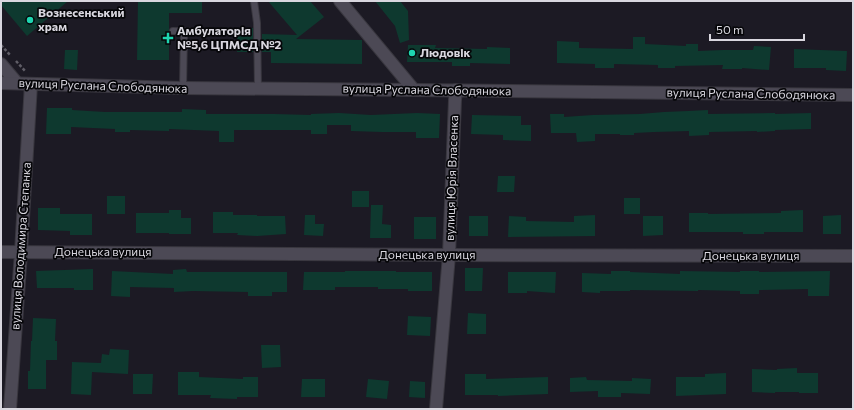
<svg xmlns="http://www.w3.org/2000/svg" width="854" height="410" font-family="Commissioner,sans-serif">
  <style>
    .building { fill: #0e392f }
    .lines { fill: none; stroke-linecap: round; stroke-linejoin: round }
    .lane-casing { stroke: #39373f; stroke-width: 8 }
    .street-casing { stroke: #39373f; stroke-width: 14 }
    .secondary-casing { stroke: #39373f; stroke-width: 14 }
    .path { stroke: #605e67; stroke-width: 2.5; stroke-dasharray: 3 2; stroke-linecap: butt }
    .lane { stroke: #4c4955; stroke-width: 6 }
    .street { stroke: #4c4955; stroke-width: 12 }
    .secondary { stroke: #4c4955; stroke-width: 12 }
    .poi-dot { fill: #1ed5b0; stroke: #060609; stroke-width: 1.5 }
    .labels { text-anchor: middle; stroke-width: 3.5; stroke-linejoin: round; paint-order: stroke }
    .poi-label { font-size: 12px; font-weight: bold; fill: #d9d7df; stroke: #060609; text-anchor: start }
    .street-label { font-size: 12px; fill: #d9d7df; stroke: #060609 }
  </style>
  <rect width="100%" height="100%" fill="#1c1a24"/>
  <g class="building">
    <path d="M 1,1 L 68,1 L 27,36 L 1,5 Z"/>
    <path d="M 138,1 L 202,1 L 202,13 L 169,13 L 169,60 L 137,60 Z"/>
    <path d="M 268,1 L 310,1 L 324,17 L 296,39 L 362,40 L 362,64 L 271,63 L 271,52 L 262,52 L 262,34 L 297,35 Z"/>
    <path d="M 375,1 L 400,1 L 408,11 L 409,40 L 400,43 L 395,26 Z"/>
    <rect x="237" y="28" width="16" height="24"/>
    <path d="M 633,37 L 645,37 L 645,44 L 686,46 L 686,44 L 698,44 L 698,51 L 723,50 L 753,50 L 754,46 L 771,47 L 769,70 L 742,68 L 742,69 L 722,69 L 723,65 L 675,66 L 675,68 L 658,68 L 658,65 L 614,64 L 614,68 L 595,68 L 595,64 L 557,63 L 557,41 L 579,42 L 579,48 L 633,49 Z"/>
    <path d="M 408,45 L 436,45 L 435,48 L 487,49 L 487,47 L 510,48 L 510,64 L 470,63 L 470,66 L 452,66 L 452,62 L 407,62 Z"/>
    <path d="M 794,49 L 847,51 L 846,71 L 826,70 L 826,68 L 794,68 Z"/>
    <path d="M 65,50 L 78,50 L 77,70 L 64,69 Z"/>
    <path d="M 47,108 L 72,108 L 72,110 L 105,112 L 182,112 L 182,109 L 206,110 L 206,114 L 274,114 L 311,115 L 311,114 L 339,113 L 371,115 L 417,113 L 440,114 L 439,138 L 416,138 L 416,132 L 382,132 L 351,131 L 351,125 L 327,125 L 327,134 L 311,134 L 311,130 L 234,130 L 234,142 L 219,142 L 219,131 L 169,129 L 169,131 L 130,130 L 130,132 L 115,132 L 115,129 L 71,127 L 71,134 L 46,134 Z"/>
    <path d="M 708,110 L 708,114 L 775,113 L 775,114 L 811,113 L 811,129 L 775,130 L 775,131 L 757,132 L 757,131 L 709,132 L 709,135 L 689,136 L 689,131 L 654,132 L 634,133 L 634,135 L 620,135 L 620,134 L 595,134 L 595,141 L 577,142 L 576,133 L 551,133 L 550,114 L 564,114 L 564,117 L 593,115 L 640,114 L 664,112 L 688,111 Z"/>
    <path d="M 472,115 L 521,116 L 521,125 L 531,125 L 531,141 L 503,140 L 503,135 L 471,134 Z"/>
    <path d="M 498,176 L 515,176 L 514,192 L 497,192 Z"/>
    <rect x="352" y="191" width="17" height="16"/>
    <rect x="107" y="196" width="18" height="18"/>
    <rect x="624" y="198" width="16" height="16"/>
    <path d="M 371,205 L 383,205 L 382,224 L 391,225 L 391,238 L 370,238 Z"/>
    <path d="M 38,208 L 60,208 L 60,214 L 92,214 L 92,235 L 70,235 L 70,231 L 38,230 Z"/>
    <path d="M 169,210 L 181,210 L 181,218 L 191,218 L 191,234 L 169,234 L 169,233 L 136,233 L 136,213 L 169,213 Z"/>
    <path d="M 803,210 L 803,232 L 764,232 L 764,234 L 743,234 L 743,232 L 689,232 L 689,213 L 708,213 L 708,214 L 781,213 L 781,211 Z"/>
    <path d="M 213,212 L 233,212 L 233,215 L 257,215 L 257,216 L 285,216 L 286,234 L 257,236 L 237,235 L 238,233 L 213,233 Z"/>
    <path d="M 305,215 L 315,215 L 315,224 L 324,224 L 323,236 L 304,235 Z"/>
    <path d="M 595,215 L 595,236 L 508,237 L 509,216 L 526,217 L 526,221 L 574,222 L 574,216 Z"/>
    <path d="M 841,215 L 841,234 L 823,234 L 823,216 Z"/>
    <rect x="469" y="216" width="19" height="20"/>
    <path d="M 643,216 L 663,216 L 663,235 L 643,236 Z"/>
    <rect x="414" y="217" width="22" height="22"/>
    <path d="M 465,268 L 483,268 L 482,291 L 465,291 Z"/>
    <path d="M 93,269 L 93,290 L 74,290 L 74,288 L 37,288 L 36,271 Z"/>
    <path d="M 186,269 L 187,272 L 287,272 L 287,292 L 272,292 L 272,296 L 248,296 L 248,292 L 193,291 L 174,292 L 174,288 L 130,287 L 130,297 L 111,296 L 112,271 L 173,274 L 173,270 Z"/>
    <path d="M 345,271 L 396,271 L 396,272 L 432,272 L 432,291 L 408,291 L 408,289 L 378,289 L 378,287 L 335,287 L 335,290 L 303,290 L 304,272 L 345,272 Z"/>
    <path d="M 611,271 L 630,271 L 630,272 L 680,274 L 680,271 L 740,272 L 740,271 L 759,271 L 759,272 L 830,271 L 829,296 L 808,296 L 808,289 L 759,290 L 759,294 L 740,294 L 740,291 L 698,290 L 698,291 L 630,290 L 630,291 L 600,291 L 600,293 L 582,292 L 582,273 L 611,274 Z"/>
    <path d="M 508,272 L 556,272 L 555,293 L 527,291 L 527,293 L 508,293 Z"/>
    <path d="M 468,313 L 486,314 L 486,334 L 467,334 Z"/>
    <path d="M 408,316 L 431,317 L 430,336 L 407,335 Z"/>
    <path d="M 33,318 L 56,319 L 55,341 L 57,341 L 57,360 L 46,360 L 46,389 L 28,389 L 28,371 L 30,371 L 31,341 L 32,341 Z"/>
    <path d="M 261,345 L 280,345 L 281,367 L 262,368 Z"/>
    <path d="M 110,349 L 129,350 L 128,374 L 92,372 L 91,395 L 71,394 L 72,362 L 101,363 L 102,354 L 109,355 Z"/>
    <path d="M 797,368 L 797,373 L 818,373 L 818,393 L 799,393 L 799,392 L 775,392 L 775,393 L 752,392 L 752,369 L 777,370 L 777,369 Z"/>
    <path d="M 178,372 L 199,372 L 199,377 L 243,379 L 243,377 L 258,377 L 258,397 L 237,397 L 237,399 L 210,398 L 211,395 L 178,395 Z"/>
    <path d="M 726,373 L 726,394 L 676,396 L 676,377 L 705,377 L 705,374 Z"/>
    <path d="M 133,374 L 153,374 L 152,394 L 133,394 Z"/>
    <path d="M 465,374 L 486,374 L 486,379 L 548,377 L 548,394 L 498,396 L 498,395 L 465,395 Z"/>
    <path d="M 586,377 L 587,380 L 632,381 L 632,378 L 651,379 L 650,394 L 621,393 L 621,397 L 598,397 L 598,391 L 570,392 L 570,378 Z"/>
    <path d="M 302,379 L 325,379 L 325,397 L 301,397 Z"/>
    <path d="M 368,379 L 389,381 L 387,399 L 366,397 Z"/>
    <path d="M 410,381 L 425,382 L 425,398 L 409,397 Z"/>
  </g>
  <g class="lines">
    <defs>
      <g id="lane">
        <path d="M 254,1 L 257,23 L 258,89"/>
        <path d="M 173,31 L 210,32"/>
        <path d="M 183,88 L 184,32"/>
      </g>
      <g id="street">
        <path d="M 340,1 L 414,90"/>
        <path d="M 1,252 L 449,255 L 853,256"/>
        <path d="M 10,409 L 21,252 L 31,84"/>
        <path d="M 436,409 L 449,255 L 455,100 L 456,90"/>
      </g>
      <g id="secondary">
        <path d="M 1,64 L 17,83"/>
        <path d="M 1,83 L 183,88 L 414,90 L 853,95"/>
      </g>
    </defs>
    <use href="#lane" class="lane-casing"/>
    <use href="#street" class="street-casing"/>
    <use href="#secondary" class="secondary-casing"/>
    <g class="path">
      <path d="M 1,45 L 10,55"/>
      <path d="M 16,61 L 26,72"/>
    </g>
    <use href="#lane" class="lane"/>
    <use href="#street" class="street"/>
    <use href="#secondary" class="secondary"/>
  </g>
  <g class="poi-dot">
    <circle cx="30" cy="20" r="4"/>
    <path d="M166 32h4v4h4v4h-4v4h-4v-4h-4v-4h4z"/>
    <circle cx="412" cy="53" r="4"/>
  </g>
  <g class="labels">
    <g class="poi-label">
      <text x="38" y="17">Вознесенський<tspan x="38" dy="14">храм</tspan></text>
      <text x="177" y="35">Амбулаторія<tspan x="177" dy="14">№5,6 ЦПМСД №2</tspan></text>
      <text x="420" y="57">Людовік</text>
    </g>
    <g class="street-label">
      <text transform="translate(103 86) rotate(2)" y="4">вулиця Руслана Слободянюка</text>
      <text transform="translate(427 90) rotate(1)" y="4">вулиця Руслана Слободянюка</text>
      <text transform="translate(751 94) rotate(1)" y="4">вулиця Руслана Слободянюка</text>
      <text transform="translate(452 178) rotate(-88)" y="4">вулиця Юрія Власенка</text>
      <text transform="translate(21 246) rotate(-86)" y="4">вулиця Володимира Степанка</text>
      <text x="103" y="256">Донецька вулиця</text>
      <text x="427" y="259">Донецька вулиця</text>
      <text x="751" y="260">Донецька вулиця</text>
    </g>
  </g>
  <rect width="854" height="410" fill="none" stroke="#d9d7df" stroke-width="4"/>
  <path d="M710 34v6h94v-6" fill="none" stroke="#d9d7df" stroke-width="2"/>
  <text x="716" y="34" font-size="12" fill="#d9d7df" stroke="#060609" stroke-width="3" paint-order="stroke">50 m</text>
</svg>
